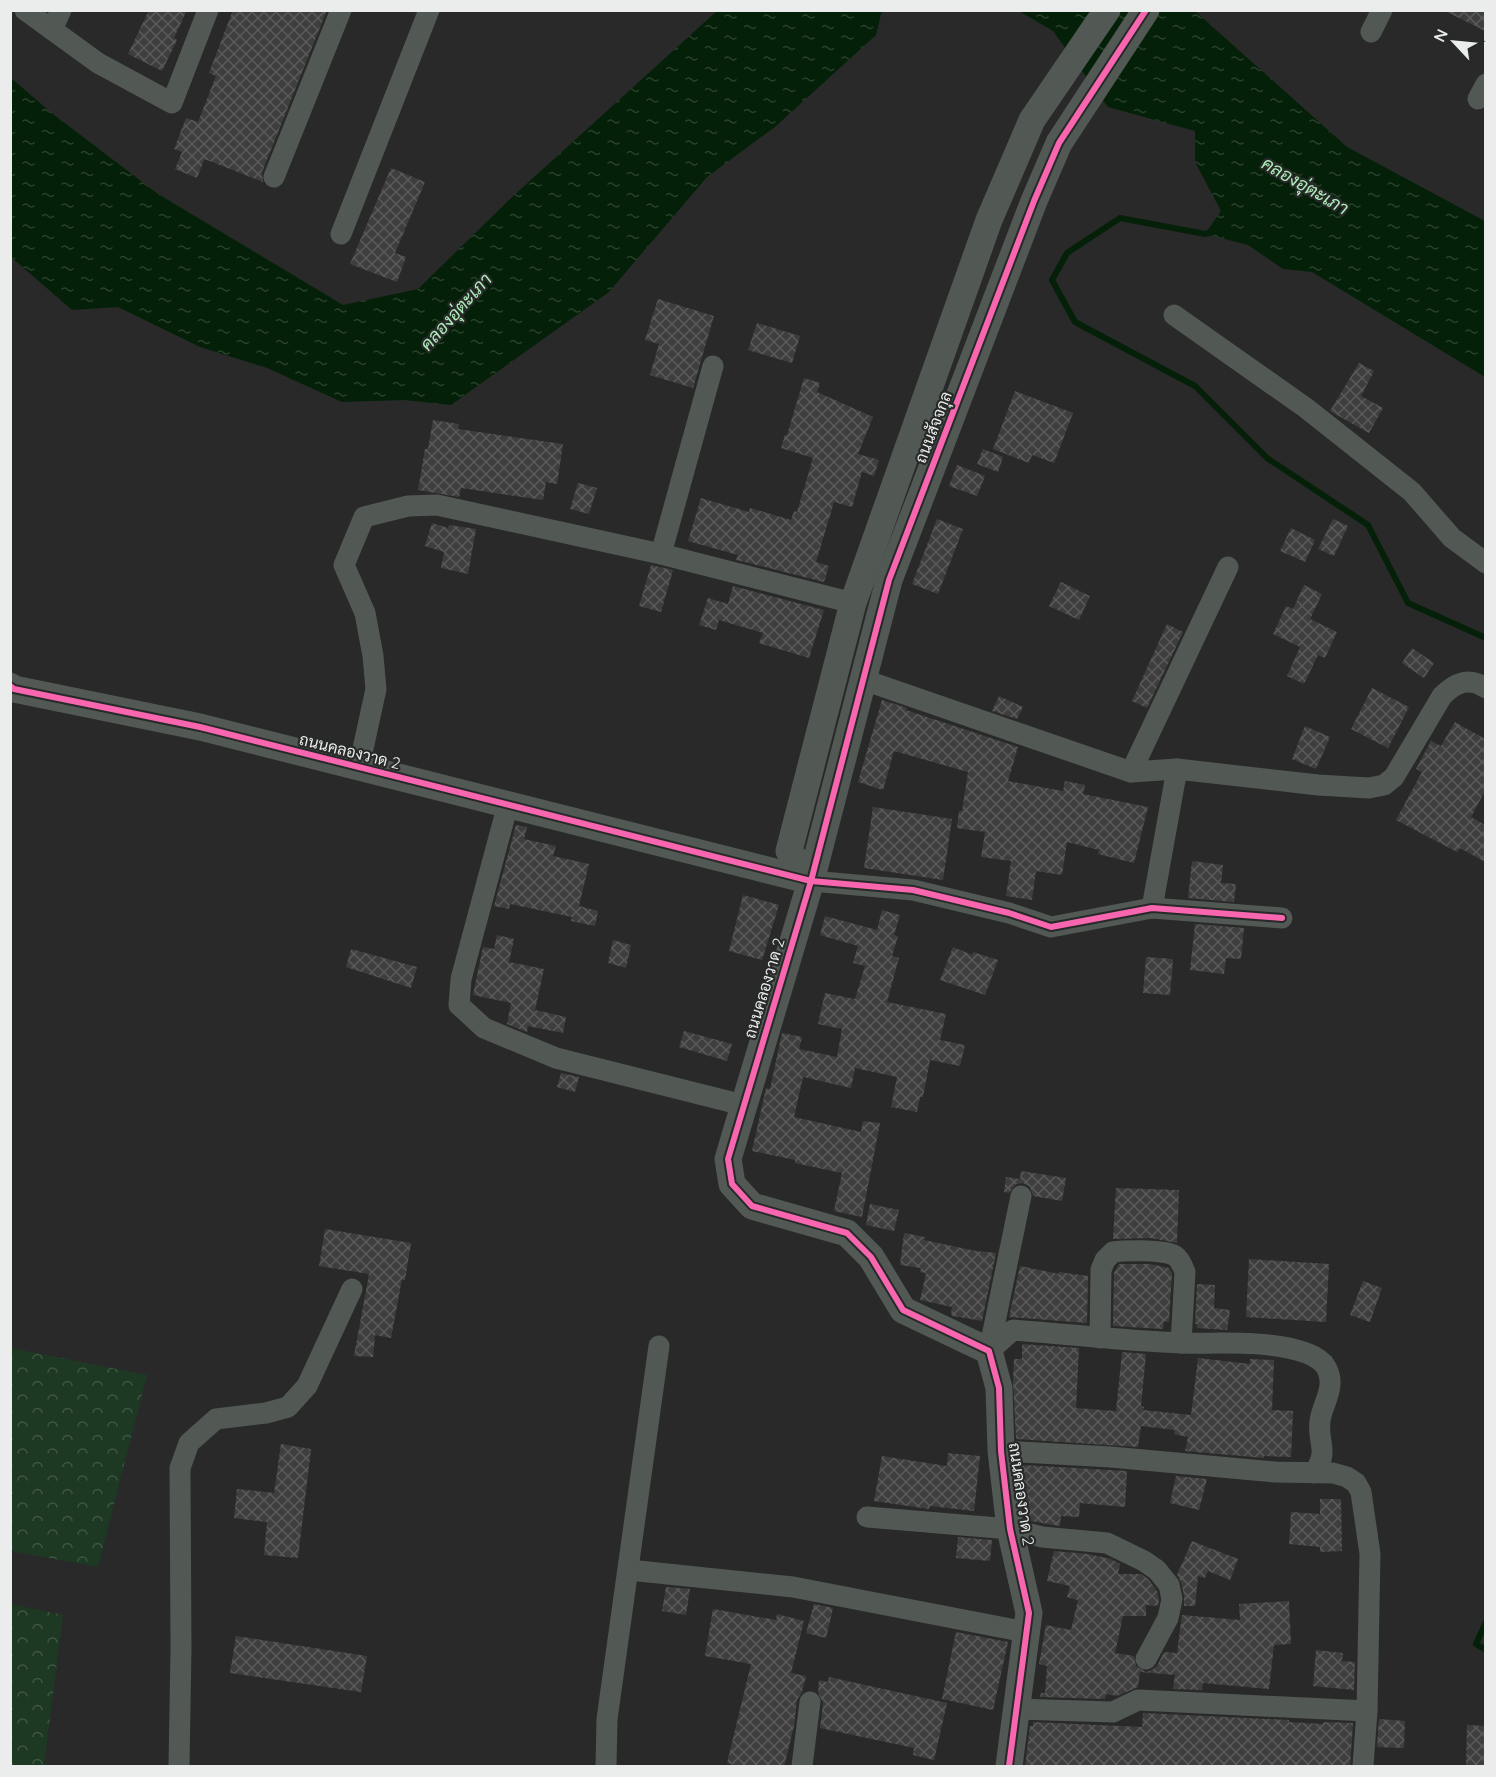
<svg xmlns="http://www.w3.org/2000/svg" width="1496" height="1777" font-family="Quicksand,Sarabun,sans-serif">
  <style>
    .forest { fill: url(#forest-crowns) }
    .water { fill: url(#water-ripples) }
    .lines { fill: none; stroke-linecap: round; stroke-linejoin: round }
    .stream { stroke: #042008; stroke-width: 6 }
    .building { fill: url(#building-cross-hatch) }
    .minor { stroke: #525853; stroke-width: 21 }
    .tertiary { stroke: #525853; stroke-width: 27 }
    .cycleway-casing { stroke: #272a28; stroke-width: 10 }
    .cycleway { stroke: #f766af; stroke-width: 6 }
    .labels { text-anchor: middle; stroke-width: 4.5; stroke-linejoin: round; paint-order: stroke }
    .street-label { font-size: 16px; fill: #ebedec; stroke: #272a28 }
    .water-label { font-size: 18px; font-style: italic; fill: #afedba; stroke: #272a28 }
  </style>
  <defs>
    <pattern id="forest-crowns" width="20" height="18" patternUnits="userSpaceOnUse" patternTransform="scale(1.5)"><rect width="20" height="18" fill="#1d3923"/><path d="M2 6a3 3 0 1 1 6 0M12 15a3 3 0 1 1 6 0" fill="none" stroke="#3e5643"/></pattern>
    <pattern id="water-ripples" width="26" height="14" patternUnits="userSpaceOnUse" patternTransform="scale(1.5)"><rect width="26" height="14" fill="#042008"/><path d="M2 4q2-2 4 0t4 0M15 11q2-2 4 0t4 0" fill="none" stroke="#29412c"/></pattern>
    <pattern id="building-cross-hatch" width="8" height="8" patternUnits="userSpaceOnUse" patternTransform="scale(1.5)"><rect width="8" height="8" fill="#3d3e3d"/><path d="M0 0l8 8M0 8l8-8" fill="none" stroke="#595a59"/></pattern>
  </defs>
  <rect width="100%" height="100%" fill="#282928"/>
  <g class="forest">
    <path d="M 11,1348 L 147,1375 L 98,1567 L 11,1551 Z"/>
    <path d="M 11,1604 L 63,1615 L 44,1766 L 11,1766 Z"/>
  </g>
  <g class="water">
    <path d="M 718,10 L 882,11 L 876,35 L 775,127 L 707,177 L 609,292 L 451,405 L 404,400 L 342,402 L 267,368 L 200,347 L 118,307 L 72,310 L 11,257 L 11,78 L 53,114 L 158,194 L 343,305 L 418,289 L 511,198 Z"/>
    <path d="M 1019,11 L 1195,11 L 1347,147 L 1485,221 L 1485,377 L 1312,272 L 1283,269 L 1248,245 L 1205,234 L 1221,211 L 1195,162 L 1195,131 L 1108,107 L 1053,31 Z"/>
  </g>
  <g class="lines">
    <g class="stream">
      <path d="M 1212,232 L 1205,234 L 1120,218 L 1067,253 L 1052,280 L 1075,322 L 1195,386 L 1267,458 L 1368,525 L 1408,603 L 1486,638"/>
      <path d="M 1486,1622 L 1476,1644 L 1486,1650"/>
    </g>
  </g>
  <g class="building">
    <path d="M 149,10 L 187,10 L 174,38 L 177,40 L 162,71 L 128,54 Z"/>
    <path d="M 233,10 L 327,10 L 262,172 L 263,182 L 207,160 L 204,160 L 197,178 L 175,169 L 182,152 L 174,149 L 186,118 L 198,122 L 216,76 L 209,73 Z"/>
    <path d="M 1443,10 L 1485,10 L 1485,31 Z"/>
    <path d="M 391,168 L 425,182 L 395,253 L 406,257 L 397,282 L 350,264 Z"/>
    <path d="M 658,299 L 714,316 L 693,388 L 650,375 L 659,344 L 645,340 Z"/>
    <path d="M 757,323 L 800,336 L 792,363 L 748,350 Z"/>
    <path d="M 1359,363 L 1374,371 L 1361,396 L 1383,408 L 1369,433 L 1330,411 Z"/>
    <path d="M 804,378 L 820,383 L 817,392 L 873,417 L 858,454 L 879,460 L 874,476 L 862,472 L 852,507 L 834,502 L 816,562 L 829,566 L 824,582 L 741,561 L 736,560 L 738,555 L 688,541 L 701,498 L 749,512 L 750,508 L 791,520 L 794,511 L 797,512 L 813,458 L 781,448 L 785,435 L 787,435 Z"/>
    <path d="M 1015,391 L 1073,413 L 1054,463 L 1032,455 L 1029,463 L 993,449 Z"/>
    <path d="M 433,420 L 459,424 L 458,429 L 563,444 L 557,484 L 546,482 L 543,500 L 461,488 L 459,497 L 418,490 L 425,449 L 428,449 Z"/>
    <path d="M 983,449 L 1003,457 L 998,472 L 977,464 Z"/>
    <path d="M 957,465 L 985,476 L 977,496 L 949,486 Z"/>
    <path d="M 578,483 L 597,488 L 589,514 L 570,509 Z"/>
    <path d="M 937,519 L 963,529 L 938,594 L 912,584 Z"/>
    <path d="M 1333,519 L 1348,526 L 1334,556 L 1318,549 Z"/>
    <path d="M 432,523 L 448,528 L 449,525 L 476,529 L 468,574 L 441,568 L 444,552 L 425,546 Z"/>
    <path d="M 1291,528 L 1315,540 L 1305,562 L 1280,551 Z"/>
    <path d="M 651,565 L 673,570 L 661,612 L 639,606 Z"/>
    <path d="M 1061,582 L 1090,596 L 1079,620 L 1049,606 Z"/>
    <path d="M 1304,585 L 1322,594 L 1310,619 L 1337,632 L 1325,658 L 1318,655 L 1304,684 L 1287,676 L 1300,647 L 1273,634 L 1286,606 L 1293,609 Z"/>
    <path d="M 733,586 L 824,610 L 809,658 L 759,643 L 763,633 L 719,620 L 716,630 L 699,625 L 708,598 L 728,604 Z"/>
    <path d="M 1167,624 L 1183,632 L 1147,708 L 1132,701 Z"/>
    <path d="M 1412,648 L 1434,663 L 1424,678 L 1402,663 Z"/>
    <path d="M 1372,688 L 1409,707 L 1388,748 L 1351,729 Z"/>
    <path d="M 999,696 L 1023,707 L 1017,719 L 992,711 Z"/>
    <path d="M 882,700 L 907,708 L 906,710 L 1018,747 L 1008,781 L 1063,791 L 1065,781 L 1085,785 L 1083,794 L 1148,807 L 1134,863 L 1098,854 L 1099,850 L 1067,842 L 1062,875 L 1036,871 L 1032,900 L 1006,896 L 1011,861 L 981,857 L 985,832 L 957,828 L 959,811 L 962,811 L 968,772 L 894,751 L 883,790 L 858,782 Z"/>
    <path d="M 1455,722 L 1485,739 L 1485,791 L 1471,817 L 1485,825 L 1485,862 L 1460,848 L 1457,852 L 1396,820 L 1422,772 L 1416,769 L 1431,741 L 1441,746 Z"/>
    <path d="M 1305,726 L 1330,737 L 1316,769 L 1292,759 Z"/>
    <path d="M 873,807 L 952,819 L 943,880 L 864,868 Z"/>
    <path d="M 516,825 L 527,827 L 524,839 L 556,846 L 553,856 L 589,864 L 579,906 L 598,911 L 595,926 L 571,921 L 572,917 L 510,904 L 509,909 L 494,906 Z"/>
    <path d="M 1192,861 L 1223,865 L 1221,883 L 1236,884 L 1234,902 L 1188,898 Z"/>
    <path d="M 743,895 L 779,905 L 762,960 L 729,951 Z"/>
    <path d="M 882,910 L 900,915 L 894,935 L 898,936 L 892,956 L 899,958 L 887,1002 L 946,1014 L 940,1040 L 965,1045 L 960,1066 L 930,1060 L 923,1097 L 920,1097 L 917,1112 L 891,1107 L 897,1077 L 855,1068 L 851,1088 L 803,1077 L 794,1117 L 861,1132 L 863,1121 L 880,1123 L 862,1217 L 834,1211 L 842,1173 L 795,1163 L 795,1160 L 752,1151 L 766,1088 L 770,1089 L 782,1033 L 802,1037 L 799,1049 L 837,1057 L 842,1029 L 818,1024 L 825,993 L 855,999 L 865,966 L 853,963 L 858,946 L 820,935 L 825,916 L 877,930 Z"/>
    <path d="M 1195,924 L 1244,928 L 1241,959 L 1226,958 L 1224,974 L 1190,970 Z"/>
    <path d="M 497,935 L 514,939 L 509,962 L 544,969 L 535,1010 L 566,1017 L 563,1033 L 528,1026 L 527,1032 L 507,1024 L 511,1003 L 473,995 L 483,947 L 494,949 Z"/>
    <path d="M 613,940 L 631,945 L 626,968 L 608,963 Z"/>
    <path d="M 953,947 L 972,955 L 973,952 L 998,960 L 985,995 L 940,980 Z"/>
    <path d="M 351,949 L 417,967 L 411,988 L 346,967 Z"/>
    <path d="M 1146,957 L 1173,959 L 1170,995 L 1143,993 Z"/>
    <path d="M 684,1031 L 732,1044 L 727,1061 L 679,1047 Z"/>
    <path d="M 561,1073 L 579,1077 L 575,1092 L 557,1087 Z"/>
    <path d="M 1021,1171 L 1066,1178 L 1062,1201 L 1033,1196 L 1030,1187 L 1023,1183 L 1016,1184 L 1009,1193 L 1004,1192 L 1006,1177 L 1020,1179 Z"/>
    <path d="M 1116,1188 L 1179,1190 L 1177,1243 L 1151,1238 L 1113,1239 Z"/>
    <path d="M 870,1204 L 899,1210 L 894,1231 L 866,1225 Z"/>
    <path d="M 325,1229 L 411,1243 L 405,1280 L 402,1279 L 391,1338 L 375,1335 L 373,1357 L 354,1356 L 369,1274 L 319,1266 Z"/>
    <path d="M 904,1233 L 925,1237 L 924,1240 L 976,1251 L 996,1253 L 982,1321 L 953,1316 L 951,1315 L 952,1307 L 920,1300 L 926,1273 L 920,1272 L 921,1268 L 900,1265 Z"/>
    <path d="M 1249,1259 L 1329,1264 L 1326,1322 L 1246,1317 Z"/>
    <path d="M 1119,1264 L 1150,1264 L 1169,1268 L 1172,1273 L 1169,1322 L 1164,1321 L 1163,1329 L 1113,1326 L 1114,1273 Z"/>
    <path d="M 1020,1266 L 1059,1274 L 1059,1272 L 1088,1276 L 1087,1323 L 1009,1317 Z"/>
    <path d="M 1363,1281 L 1382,1288 L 1370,1322 L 1350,1315 Z"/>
    <path d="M 1197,1284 L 1215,1285 L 1214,1308 L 1230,1310 L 1227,1330 L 1197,1328 L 1197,1324 L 1195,1324 Z"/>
    <path d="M 1022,1344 L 1079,1348 L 1076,1408 L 1116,1411 L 1122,1352 L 1146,1354 L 1141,1406 L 1144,1407 L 1143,1410 L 1191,1415 L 1198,1358 L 1250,1364 L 1250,1359 L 1274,1360 L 1272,1410 L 1293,1411 L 1291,1457 L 1264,1456 L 1264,1458 L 1185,1451 L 1188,1437 L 1174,1434 L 1175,1430 L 1141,1426 L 1138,1447 L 1016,1439 L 1013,1381 L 1014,1359 L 1022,1359 Z"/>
    <path d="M 281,1444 L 311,1449 L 298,1558 L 264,1555 L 267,1522 L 234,1518 L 237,1489 L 274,1493 Z"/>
    <path d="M 948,1453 L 980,1456 L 974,1511 L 930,1506 L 929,1509 L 874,1501 L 882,1456 L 947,1466 Z"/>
    <path d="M 1022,1465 L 1127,1471 L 1125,1507 L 1080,1503 L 1079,1517 L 1061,1516 L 1060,1526 L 1025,1520 L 1021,1488 Z"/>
    <path d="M 1176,1476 L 1207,1479 L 1199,1510 L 1170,1503 Z"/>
    <path d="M 1320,1499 L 1341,1499 L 1342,1551 L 1320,1552 L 1320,1547 L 1289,1544 L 1291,1512 L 1320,1514 Z"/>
    <path d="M 958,1537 L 992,1540 L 990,1561 L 956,1558 Z"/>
    <path d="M 1192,1541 L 1238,1559 L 1230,1580 L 1208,1571 L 1205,1578 L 1198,1576 L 1195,1606 L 1184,1606 L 1184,1596 L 1181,1582 L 1177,1575 Z"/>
    <path d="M 1054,1551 L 1088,1554 L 1111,1559 L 1120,1564 L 1118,1574 L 1141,1574 L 1148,1579 L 1157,1591 L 1159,1599 L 1158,1606 L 1146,1605 L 1146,1616 L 1123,1616 L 1115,1653 L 1134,1656 L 1136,1666 L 1146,1672 L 1152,1670 L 1157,1666 L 1164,1652 L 1177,1653 L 1182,1615 L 1240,1620 L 1239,1604 L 1289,1601 L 1291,1644 L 1274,1645 L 1269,1689 L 1203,1683 L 1202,1690 L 1173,1689 L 1175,1675 L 1140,1672 L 1138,1687 L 1117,1696 L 1106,1694 L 1105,1699 L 1040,1697 L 1041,1693 L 1045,1693 L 1047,1666 L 1039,1664 L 1046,1625 L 1071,1630 L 1078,1600 L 1067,1597 L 1070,1586 L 1047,1581 Z"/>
    <path d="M 666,1587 L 690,1589 L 686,1615 L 662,1611 Z"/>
    <path d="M 814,1604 L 833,1608 L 826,1638 L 806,1633 Z"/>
    <path d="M 713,1609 L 776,1620 L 777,1614 L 804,1621 L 791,1673 L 806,1676 L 802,1692 L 797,1700 L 794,1726 L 784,1767 L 741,1767 L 727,1763 L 751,1664 L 705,1656 Z"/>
    <path d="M 956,1632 L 1008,1642 L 993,1710 L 942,1699 Z"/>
    <path d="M 236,1636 L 367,1656 L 361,1692 L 230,1673 Z"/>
    <path d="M 1316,1650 L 1343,1653 L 1342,1661 L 1355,1662 L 1354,1690 L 1313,1686 Z"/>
    <path d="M 829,1677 L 947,1703 L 934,1760 L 913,1755 L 914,1748 L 820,1728 L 823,1703 L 818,1692 L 819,1680 L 828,1682 Z"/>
    <path d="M 1143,1713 L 1289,1720 L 1289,1722 L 1323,1724 L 1323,1722 L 1353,1723 L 1350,1767 L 1025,1767 L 1030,1726 L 1033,1726 L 1033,1722 L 1142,1727 Z"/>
    <path d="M 1379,1719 L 1405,1721 L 1404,1748 L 1377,1747 Z"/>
    <path d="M 1467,1725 L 1485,1726 L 1485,1767 L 1466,1767 Z"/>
  </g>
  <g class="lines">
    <g class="minor">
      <path d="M 25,10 L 98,63 L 172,103 L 208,10"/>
      <path d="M 52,30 L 61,10"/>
      <path d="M 1371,32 L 1382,10"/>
      <path d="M 1478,99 L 1486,84"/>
      <path d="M 274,177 L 341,10"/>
      <path d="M 341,234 L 429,10"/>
      <path d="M 1174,315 L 1306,408 L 1412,492 L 1452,538 L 1486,563"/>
      <path d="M 661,554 L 713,366"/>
      <path d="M 864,680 L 1131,772 L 1177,769 L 1318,785 L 1369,788 L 1384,785 L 1394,777 L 1442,696 C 1456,682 1469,677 1486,688"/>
      <path d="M 359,767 L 376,689 L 373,656 L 365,613 L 344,565 L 364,517 L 408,506 L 437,505 L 661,554 L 853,603"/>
      <path d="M 1131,772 L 1228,567"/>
      <path d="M 508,804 L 461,979 L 459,1005 L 484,1028 L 556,1058 L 743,1105"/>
      <path d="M 811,881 L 913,890 L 1009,913 L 1051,927 L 1152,908 L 1282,918"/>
      <path d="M 1152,908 L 1177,769"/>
      <path d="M 1021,1196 L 989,1351 L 1013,1330 C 1069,1334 1125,1341 1182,1343 C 1220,1344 1263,1340 1300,1351 C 1308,1353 1318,1358 1324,1364 C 1339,1385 1322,1403 1320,1421 C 1317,1445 1330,1449 1314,1473"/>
      <path d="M 1100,1338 L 1101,1270 L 1105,1260 L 1113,1252 C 1126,1250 1159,1250 1171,1254 C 1179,1256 1182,1265 1185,1272 L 1181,1343"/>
      <path d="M 1001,1451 L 1111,1457 L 1275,1472 L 1333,1473 L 1347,1477 L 1356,1483 L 1361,1492 L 1370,1554 L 1367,1711 L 1363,1766"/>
      <path d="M 867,1517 L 1010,1529 L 1042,1537 L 1107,1543 L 1144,1561 L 1157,1570 L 1169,1585 L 1172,1599 L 1168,1618 L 1146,1659"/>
      <path d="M 629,1570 L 793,1587 L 1026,1632"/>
      <path d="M 1016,1709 L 1113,1712 L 1138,1700 L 1367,1711"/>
      <path d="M 179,1766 L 181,1648 L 180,1468 L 189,1443 L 216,1419 L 266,1413 L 288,1407 L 307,1386 L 352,1289"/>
      <path d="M 606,1766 L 607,1719 L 659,1346"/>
      <path d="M 802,1766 L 810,1702"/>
    </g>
    <g class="tertiary">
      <path d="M 10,686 L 14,689 L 200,727 L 811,881"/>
      <path d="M 811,881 L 789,851 L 853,603 L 989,220 L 1032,120 L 1107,10"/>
      <path d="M 1009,1766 L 1029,1613 L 1010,1529 L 1001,1451 L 999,1388 L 989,1351 L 903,1310 L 871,1257 L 847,1233 L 752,1206 L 732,1184 L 728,1159 L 811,881 L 889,580 L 1034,201 L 1059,143 L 1146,10"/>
    </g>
    <defs>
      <g id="cycleway">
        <path d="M 10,686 L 14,689 L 200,727 L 811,881 L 913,890 L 1009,913 L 1051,927 L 1152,908 L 1282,918"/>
        <path d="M 1009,1766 L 1029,1613 L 1010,1529 L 1001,1451 L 999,1388 L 989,1351 L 903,1310 L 871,1257 L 847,1233 L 752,1206 L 732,1184 L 728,1159 L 811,881 L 889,580 L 1034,201 L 1059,143 L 1146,10"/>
      </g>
    </defs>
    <use href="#cycleway" class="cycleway-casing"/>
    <use href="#cycleway" class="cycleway"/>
  </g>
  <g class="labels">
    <g class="street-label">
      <text transform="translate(933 427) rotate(-69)" y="6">ถนนสัจจกุล</text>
      <text transform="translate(350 751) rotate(14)" y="6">ถนนคลองวาด 2</text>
      <text transform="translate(764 988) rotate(-73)" y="6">ถนนคลองวาด 2</text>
      <text transform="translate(1022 1494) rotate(82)" y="6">ถนนคลองวาด 2</text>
    </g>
    <g class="water-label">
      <text transform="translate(1305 186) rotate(30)" y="6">คลองอุ่ตะเภา</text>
      <text transform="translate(456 312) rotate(-48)" y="6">คลองอุ่ตะเภา</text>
    </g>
  </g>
  <rect width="1496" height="1777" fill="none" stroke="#ebedec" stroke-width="24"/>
  <g transform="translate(1454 42) rotate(296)" stroke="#272a28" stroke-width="4.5" paint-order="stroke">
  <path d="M0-4.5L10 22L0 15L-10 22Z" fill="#ebedec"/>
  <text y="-9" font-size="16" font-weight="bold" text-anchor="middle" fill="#ebedec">N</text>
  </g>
</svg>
